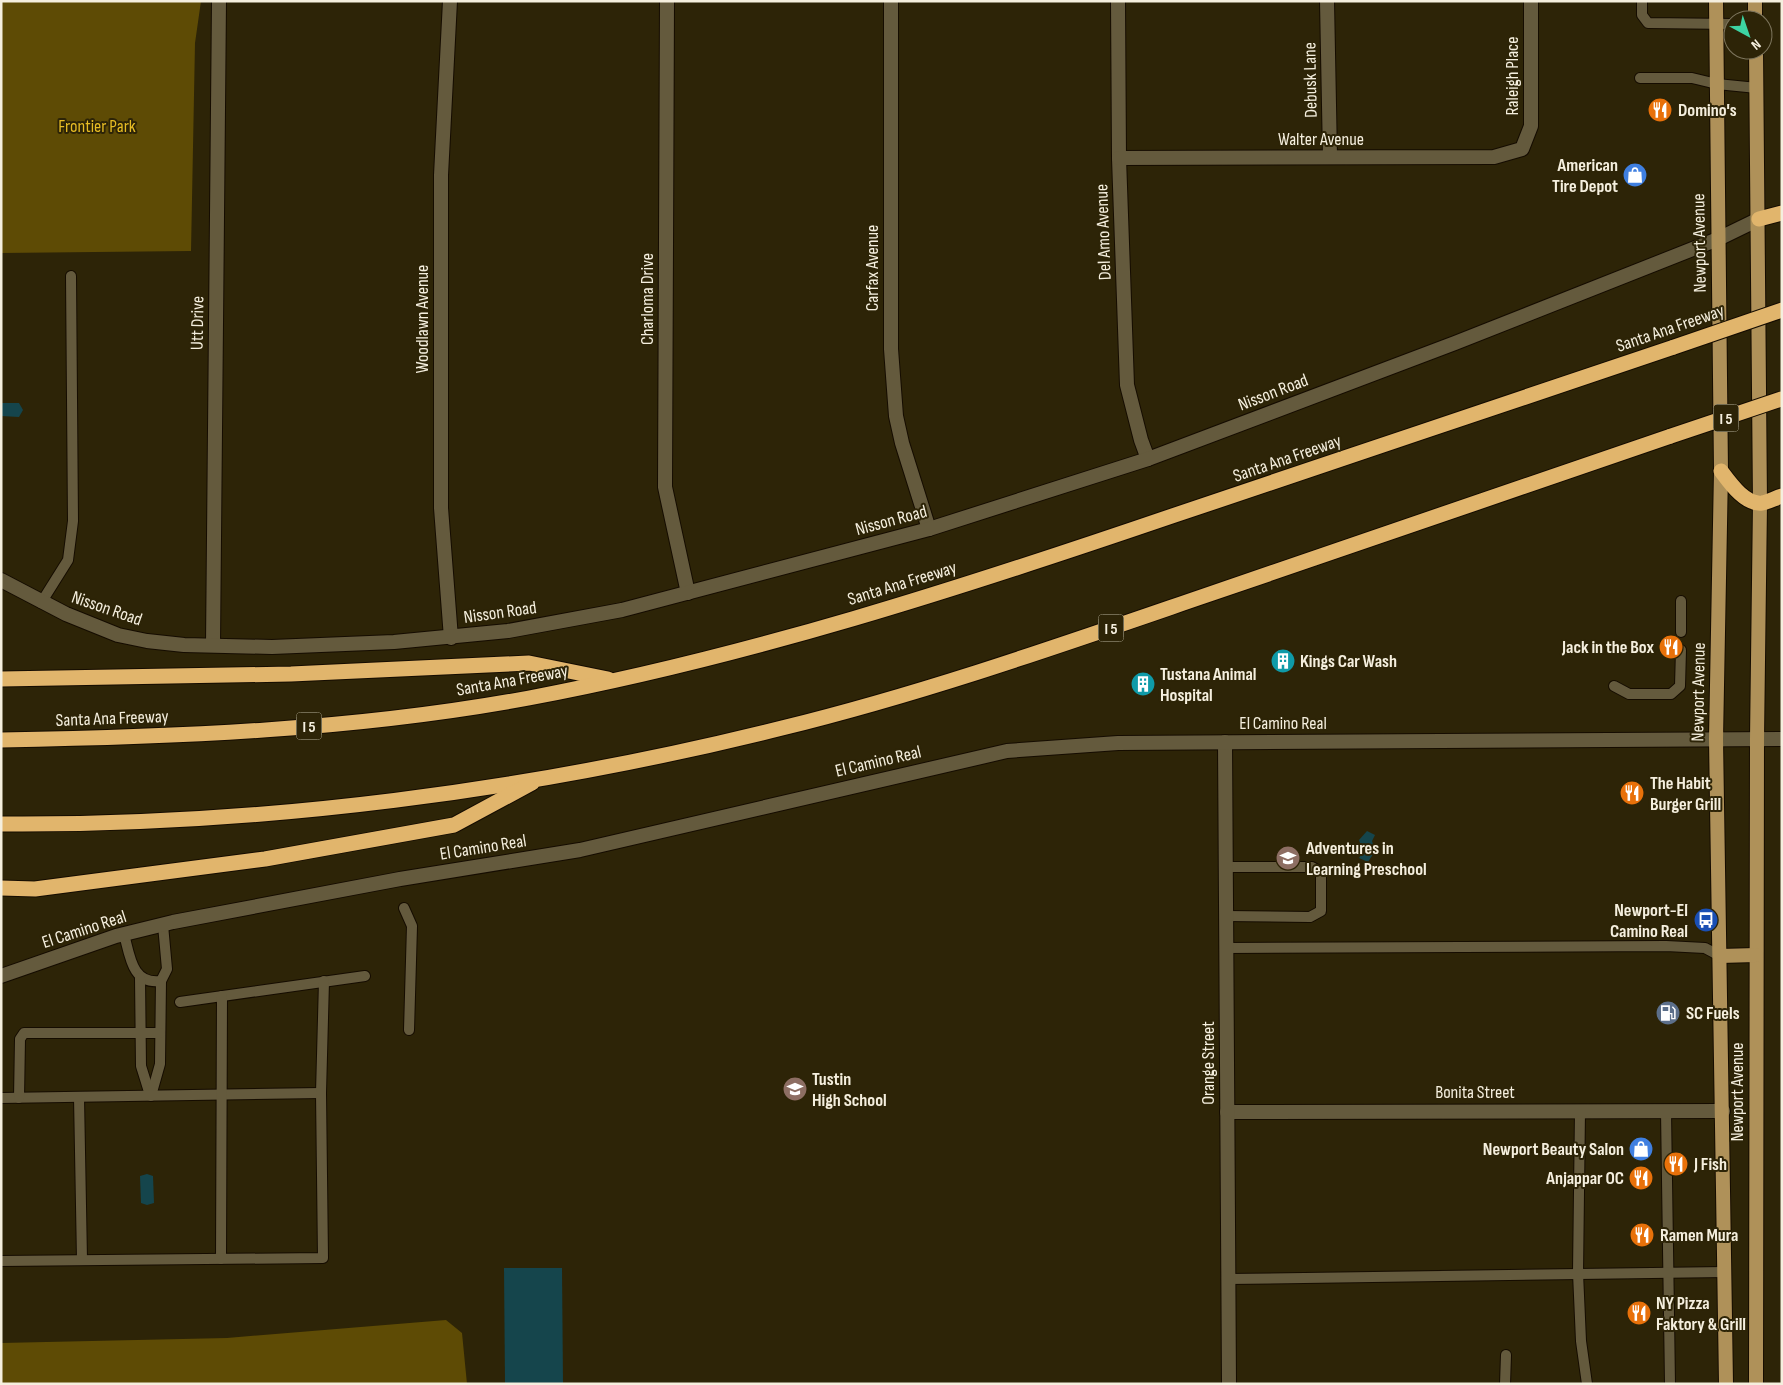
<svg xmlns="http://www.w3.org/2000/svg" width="1783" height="1385" font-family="'Sofia Sans Condensed',sans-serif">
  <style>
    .green { fill: #5e4b05 }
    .water { fill: #15454c }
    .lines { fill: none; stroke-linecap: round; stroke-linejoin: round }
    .service-casing { stroke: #150c00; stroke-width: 12 }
    .minor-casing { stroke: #150c00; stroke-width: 16 }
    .tertiary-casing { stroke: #150c00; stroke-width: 16 }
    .secondary-casing { stroke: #150c00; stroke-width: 16 }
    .primary-casing { stroke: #150c00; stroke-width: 16 }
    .motorway-casing { stroke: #150c00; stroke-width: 17 }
    .service { stroke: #645a3d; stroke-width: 10 }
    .minor { stroke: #645a3d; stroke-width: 14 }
    .tertiary { stroke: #645a3d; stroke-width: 14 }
    .secondary { stroke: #645a3d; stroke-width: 14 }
    .primary { stroke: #af9159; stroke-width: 14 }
    .motorway { stroke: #e1b56c; stroke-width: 15 }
    .motorway-bridge-casing { stroke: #150c00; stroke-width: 17; stroke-linecap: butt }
    .motorway-bridge { stroke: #e1b56c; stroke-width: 15 }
    .labels { text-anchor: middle; stroke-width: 4; stroke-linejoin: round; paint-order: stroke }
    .shield { fill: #2d2407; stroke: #b9b29e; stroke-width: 1 }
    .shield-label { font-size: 16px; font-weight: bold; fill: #f5efde }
    .street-label { font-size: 18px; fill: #f5efde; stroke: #2d2407 }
    .poi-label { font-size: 18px; font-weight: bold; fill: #f5efde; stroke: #2d2407; text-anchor: start }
    .park-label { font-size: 18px; fill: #e7bc24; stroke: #2d2407 }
  </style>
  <rect width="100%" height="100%" fill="#2d2407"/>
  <g class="green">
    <path d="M 1,1 L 201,1 L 195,43 L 191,251 L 1,253 Z"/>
    <path d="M 446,1320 L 462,1333 L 467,1384 L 1,1384 L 1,1343 L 227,1338 Z"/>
  </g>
  <g class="water">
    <path d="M 1,403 L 19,403 L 23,410 L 19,417 L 1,416 Z"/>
    <path d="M 1367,831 L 1375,835 L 1372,841 L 1375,851 L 1368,862 L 1359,858 L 1363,852 L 1359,840 Z"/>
    <path d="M 147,1174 L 153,1176 L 154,1203 L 147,1205 L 141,1203 L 140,1176 Z"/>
    <path d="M 504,1268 L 562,1268 L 563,1384 L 505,1384 Z"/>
  </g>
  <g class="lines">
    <defs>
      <g id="service">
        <path d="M 1642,1 L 1642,15 L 1648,23 L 1733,24"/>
        <path d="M 1640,78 L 1692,78 L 1717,84 L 1757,88"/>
        <path d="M 1681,601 L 1681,632"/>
        <path d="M 41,603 L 68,560 L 73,521 L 71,276"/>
        <path d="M 1614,686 L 1629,694 L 1671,694 L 1680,686 L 1681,650"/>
        <path d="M 1225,867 L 1312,867 L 1321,872 L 1321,911 L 1310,917 L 1226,916"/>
        <path d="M 404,908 L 412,926 L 409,1030"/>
        <path d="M 124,934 C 130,956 132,985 161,981"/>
        <path d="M 1226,948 L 1666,946 L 1705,948 L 1720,956"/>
        <path d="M 140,978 L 141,1066 L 150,1095"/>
        <path d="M 180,1002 L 365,976"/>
        <path d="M 151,1096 L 160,1064 L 161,981 L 167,969 L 163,925"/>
        <path d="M 79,1097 L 82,1260"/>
        <path d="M 1,1098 L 321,1093"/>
        <path d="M 19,1098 L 20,1039 L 24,1033 L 160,1033"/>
        <path d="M 1580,1111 L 1578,1273 L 1581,1341 L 1587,1384"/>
        <path d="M 1666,1111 L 1670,1384"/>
        <path d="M 221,1259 L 222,996"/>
        <path d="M 1,1261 L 323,1258 L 321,1093 L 324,981"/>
        <path d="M 1228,1279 L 1725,1272"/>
        <path d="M 1505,1384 L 1506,1355"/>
      </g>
      <g id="minor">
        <path d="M 450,1 L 441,175 L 441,508 L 451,638"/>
        <path d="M 667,1 L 665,487 L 688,593"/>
        <path d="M 891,1 L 891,349 L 896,416 L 902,443 L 929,529"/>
        <path d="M 1118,1 L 1119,158 L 1127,385 L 1141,440 L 1148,459"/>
        <path d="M 1327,1 L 1330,157"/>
        <path d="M 1119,158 L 1494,157 L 1522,149 L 1531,126 L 1531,1"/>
        <path d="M 213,645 L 219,1"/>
        <path d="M 1227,1112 L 1723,1111"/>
      </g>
      <g id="tertiary">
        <path d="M 1,580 L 66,614 L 118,635 L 147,641 L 184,645 L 272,647 L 394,642 L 508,631 L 622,610 L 929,529 L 1148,459 L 1455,343 L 1718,239 L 1759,219"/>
        <path d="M 1225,742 L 1229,1384"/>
      </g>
      <path id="secondary" d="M 1,976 L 116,936 L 173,922 L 400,879 L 580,850 L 1007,751 L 1118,743 L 1782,739"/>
      <g id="primary">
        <path d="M 1716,1 L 1721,471 L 1716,739 L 1726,1384"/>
        <path d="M 1755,1 L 1755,20"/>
        <path d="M 1756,50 L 1760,503 L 1757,739 L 1756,1384"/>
        <path d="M 1720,956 L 1756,955"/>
      </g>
      <g id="motorway">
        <path d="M 1759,219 L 1782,213"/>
        <path d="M 1721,471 C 1730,483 1745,505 1762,503 C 1769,502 1775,498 1782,496"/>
        <path d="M 1,679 L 291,674 L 529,663 L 608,679"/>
        <path d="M 1,740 C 177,737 356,730 529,698 C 748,657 961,588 1172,516 C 1339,460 1507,403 1674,347"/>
        <path d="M 1,824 C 261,826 530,791 782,728 C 925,693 1064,644 1204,596 C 1359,543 1515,490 1671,436"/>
        <path d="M 1,888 L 35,889 L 265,859 L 454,825 L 532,783"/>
      </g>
    </defs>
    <use href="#service" class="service-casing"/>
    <use href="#minor" class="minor-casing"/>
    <use href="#tertiary" class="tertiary-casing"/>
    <use href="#secondary" class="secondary-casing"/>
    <use href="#primary" class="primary-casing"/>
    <use href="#motorway" class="motorway-casing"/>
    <use href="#service" class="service"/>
    <use href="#minor" class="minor"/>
    <use href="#tertiary" class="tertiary"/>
    <use href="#secondary" class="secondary"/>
    <use href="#primary" class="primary"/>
    <use href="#motorway" class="motorway"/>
    <defs>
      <g id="motorway-bridge">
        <path d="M 1674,347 L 1782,310"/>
        <path d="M 1671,436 L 1781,399"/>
      </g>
    </defs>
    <use href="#motorway-bridge" class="motorway-bridge-casing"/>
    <use href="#motorway-bridge" class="motorway-bridge"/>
  </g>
  <defs>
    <symbol id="restaurant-disc" viewBox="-11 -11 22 22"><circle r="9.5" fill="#e8710a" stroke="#2d2407"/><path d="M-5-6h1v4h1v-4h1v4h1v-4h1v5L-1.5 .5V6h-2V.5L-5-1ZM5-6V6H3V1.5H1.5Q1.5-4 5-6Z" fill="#fff"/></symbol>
    <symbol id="shop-disc" viewBox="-11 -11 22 22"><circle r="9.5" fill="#3f7fe0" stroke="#2d2407"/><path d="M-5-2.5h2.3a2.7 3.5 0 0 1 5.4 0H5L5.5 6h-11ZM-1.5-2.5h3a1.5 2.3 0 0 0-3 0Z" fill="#fff"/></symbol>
    <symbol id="building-disc" viewBox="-11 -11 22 22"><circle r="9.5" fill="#0f9aa8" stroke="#2d2407"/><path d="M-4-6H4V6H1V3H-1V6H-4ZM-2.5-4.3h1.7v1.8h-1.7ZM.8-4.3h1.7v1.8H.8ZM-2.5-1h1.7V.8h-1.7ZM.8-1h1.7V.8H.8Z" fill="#fff"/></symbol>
    <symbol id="school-disc" viewBox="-11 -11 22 22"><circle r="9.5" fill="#8d6e63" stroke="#2d2407"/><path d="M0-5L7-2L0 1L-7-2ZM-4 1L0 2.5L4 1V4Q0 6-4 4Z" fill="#fff"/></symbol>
    <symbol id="bus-disc" viewBox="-11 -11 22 22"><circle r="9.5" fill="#1a4fb4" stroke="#2d2407"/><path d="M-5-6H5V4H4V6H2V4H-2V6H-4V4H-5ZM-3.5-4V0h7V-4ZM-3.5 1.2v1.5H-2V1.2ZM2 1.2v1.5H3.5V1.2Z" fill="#fff"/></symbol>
    <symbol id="fuel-disc" viewBox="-11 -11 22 22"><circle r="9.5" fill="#5c6f8a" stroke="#2d2407"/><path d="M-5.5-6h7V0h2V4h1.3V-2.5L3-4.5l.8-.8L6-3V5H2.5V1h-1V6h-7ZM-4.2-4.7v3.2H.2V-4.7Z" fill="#fff"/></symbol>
  </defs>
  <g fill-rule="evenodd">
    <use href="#restaurant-disc" x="1646" y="96" width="28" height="28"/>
    <use href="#shop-disc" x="1621" y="161" width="28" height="28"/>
    <use href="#restaurant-disc" x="1657" y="633" width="28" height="28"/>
    <use href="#building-disc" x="1269" y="647" width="28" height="28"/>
    <use href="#building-disc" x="1129" y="670" width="28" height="28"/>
    <use href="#restaurant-disc" x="1618" y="779" width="28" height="28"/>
    <use href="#school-disc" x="1274" y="844" width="28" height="28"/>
    <use href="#bus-disc" x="1692" y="906" width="28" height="28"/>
    <use href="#fuel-disc" x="1654" y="999" width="28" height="28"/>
    <use href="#school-disc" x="781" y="1075" width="28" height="28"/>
    <use href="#shop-disc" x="1627" y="1135" width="28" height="28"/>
    <use href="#restaurant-disc" x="1662" y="1150" width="28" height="28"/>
    <use href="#restaurant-disc" x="1627" y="1164" width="28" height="28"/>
    <use href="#restaurant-disc" x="1628" y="1221" width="28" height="28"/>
    <use href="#restaurant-disc" x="1625" y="1299" width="28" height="28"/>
  </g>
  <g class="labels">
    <g class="shield">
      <rect x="1713.5" y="404.5" width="25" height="27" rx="4"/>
      <rect x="1098.5" y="614.5" width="25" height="27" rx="4"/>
      <rect x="296.5" y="712.5" width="25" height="27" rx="4"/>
    </g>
    <g class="shield-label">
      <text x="1726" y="424">I 5</text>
      <text x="1111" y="634">I 5</text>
      <text x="309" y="732">I 5</text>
    </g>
    <g class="street-label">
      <text transform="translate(1512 76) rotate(-90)" y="6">Raleigh Place</text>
      <text transform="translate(1310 80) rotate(-91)" y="6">Debusk Lane</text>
      <text x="1321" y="145">Walter Avenue</text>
      <text transform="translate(1103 232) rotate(-92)" y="6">Del Amo Avenue</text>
      <text transform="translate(1699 243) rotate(-91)" y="6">Newport Avenue</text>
      <text transform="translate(872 268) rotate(-90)" y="6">Carfax Avenue</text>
      <text transform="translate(647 299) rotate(-90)" y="6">Charloma Drive</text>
      <text transform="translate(422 319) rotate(-90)" y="6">Woodlawn Avenue</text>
      <text transform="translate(197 323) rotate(-89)" y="6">Utt Drive</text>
      <text transform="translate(1670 328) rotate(-19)" y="6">Santa Ana Freeway</text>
      <text transform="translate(1273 392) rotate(-21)" y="6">Nisson Road</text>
      <text transform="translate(1287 458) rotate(-19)" y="6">Santa Ana Freeway</text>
      <text transform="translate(891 520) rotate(-15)" y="6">Nisson Road</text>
      <text transform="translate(902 583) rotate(-17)" y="6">Santa Ana Freeway</text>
      <text transform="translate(107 608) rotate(19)" y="6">Nisson Road</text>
      <text transform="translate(500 612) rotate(-8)" y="6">Nisson Road</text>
      <text transform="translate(512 680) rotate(-10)" y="6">Santa Ana Freeway</text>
      <text transform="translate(1698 692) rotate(-89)" y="6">Newport Avenue</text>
      <text transform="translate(112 718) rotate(-2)" y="6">Santa Ana Freeway</text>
      <text x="1283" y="729">El Camino Real</text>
      <text transform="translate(878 761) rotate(-13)" y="6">El Camino Real</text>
      <text transform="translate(483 847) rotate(-9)" y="6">El Camino Real</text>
      <text transform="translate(84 929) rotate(-18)" y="6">El Camino Real</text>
      <text transform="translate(1208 1063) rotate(-90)" y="6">Orange Street</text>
      <text x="1475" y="1098">Bonita Street</text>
      <text transform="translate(1737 1092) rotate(-90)" y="6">Newport Avenue</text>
    </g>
    <g class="poi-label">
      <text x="1678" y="116">Domino's</text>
      <text x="1618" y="171" text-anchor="end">American<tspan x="1618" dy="21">Tire Depot</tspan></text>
      <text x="1654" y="653" text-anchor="end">Jack in the Box</text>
      <text x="1300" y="667">Kings Car Wash</text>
      <text x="1160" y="680">Tustana Animal<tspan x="1160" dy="21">Hospital</tspan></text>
      <text x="1650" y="789">The Habit<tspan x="1650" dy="21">Burger Grill</tspan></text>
      <text x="1306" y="854">Adventures in<tspan x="1306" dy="21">Learning Preschool</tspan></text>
      <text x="1688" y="916" text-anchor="end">Newport-El<tspan x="1688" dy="21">Camino Real</tspan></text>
      <text x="1686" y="1019">SC Fuels</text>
      <text x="812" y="1085">Tustin<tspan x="812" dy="21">High School</tspan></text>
      <text x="1624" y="1155" text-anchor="end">Newport Beauty Salon</text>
      <text x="1694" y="1170">J Fish</text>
      <text x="1624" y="1184" text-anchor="end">Anjappar OC</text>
      <text x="1660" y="1241">Ramen Mura</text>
      <text x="1656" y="1309">NY Pizza<tspan x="1656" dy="21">Faktory &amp; Grill</tspan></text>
    </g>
    <g class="park-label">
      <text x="97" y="132">Frontier Park</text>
    </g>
  </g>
  <rect width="1783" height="1385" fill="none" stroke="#f5efde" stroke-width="5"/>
  <g transform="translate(1748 35) rotate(140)"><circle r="24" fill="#2d2407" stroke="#7d755d"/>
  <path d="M0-4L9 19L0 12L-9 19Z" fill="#3dd4a3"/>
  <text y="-8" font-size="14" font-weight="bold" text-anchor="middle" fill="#f5efde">N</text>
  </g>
</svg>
